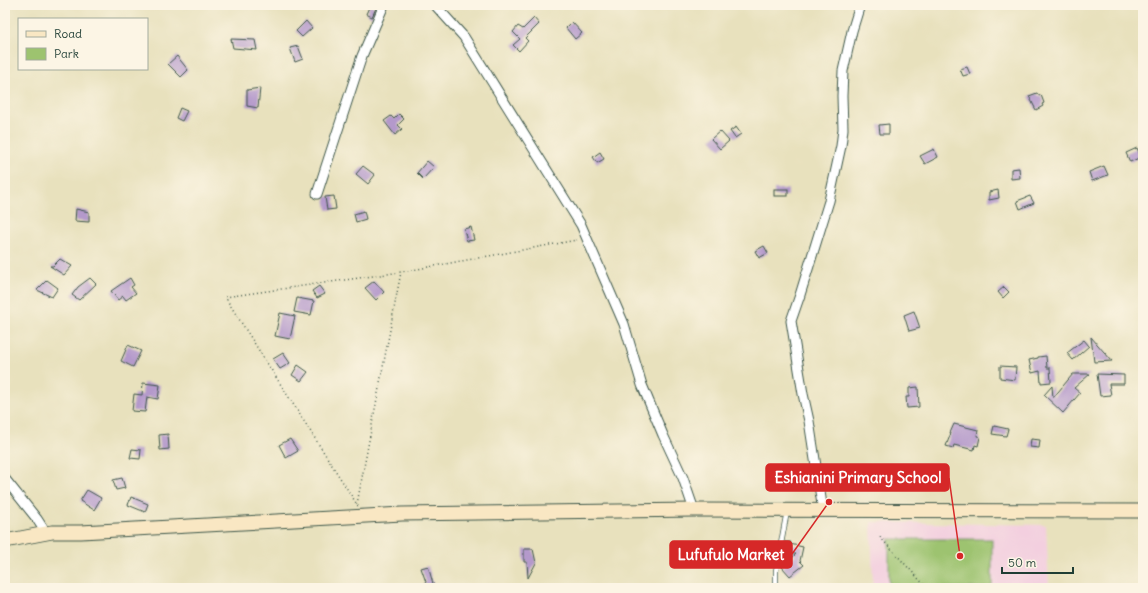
<svg xmlns="http://www.w3.org/2000/svg" width="1148" height="593" font-family="Delius,sans-serif">
  <style>
    .built { fill: #f3cfdf }
    .green { fill: #9dc36f; stroke: #5e8052 }
    .building { fill: #b499cb }
    .lines { fill: none; stroke-linecap: round; stroke-linejoin: round }
    .lane-casing { stroke: #3d5649; stroke-width: 6 }
    .street-casing { stroke: #3d5649; stroke-width: 11 }
    .secondary-casing { stroke: #3d5649; stroke-width: 15 }
    .path { stroke: #3d5649; stroke-width: 1.5; stroke-dasharray: 1 3; stroke-linecap: butt }
    .lane { stroke: #fff; stroke-width: 4.5 }
    .street { stroke: #fff; stroke-width: 9 }
    .secondary { stroke: #f9e7c3; stroke-width: 13 }
    .leader { fill: none; stroke: #d62828; stroke-width: 1.5 }
    .callout-dot { fill: #d62828; stroke: #fcf5e5; stroke-width: 1.5 }
    .callout { fill: #d62828; stroke: #d62828; stroke-width: 1.5 }
    .callout-label { font-size: 15px; text-anchor: middle; font-weight: bold; fill: #fff }
  </style>
  <rect width="100%" height="100%" fill="#fcf5e5"/>
  <filter id="ink" filterUnits="userSpaceOnUse"><feTurbulence type="fractalNoise" baseFrequency=".025" numOctaves="2"/><feDisplacementMap in="SourceGraphic" scale="8" xChannelSelector="R" yChannelSelector="G"/><feConvolveMatrix kernelMatrix="1 2 1 2 8 2 1 2 1" color-interpolation-filters="sRGB"/></filter>
  <filter id="wash" filterUnits="userSpaceOnUse"><feTurbulence type="fractalNoise" baseFrequency=".012" numOctaves="4" result="noise"/><feDisplacementMap in="SourceGraphic" scale="16" xChannelSelector="R" yChannelSelector="G"/><feGaussianBlur stdDeviation="0.9" result="paint"/><feColorMatrix in="noise" values="0 0 0 0 0 0 0 0 0 0 0 0 0 0 0 0 0 1.4 0 .05"/><feComposite in="paint" operator="in"/></filter>
  <g filter="url(#wash)">
    <rect width="100%" height="100%" fill="#e8e1bd"/>
    <path class="built" d="M 871,522 L 1046,525 L 1049,588 L 873,588 Z"/>
    <rect class="green" x="889" y="539" width="103" height="49"/>
    <g id="blocks">
      <g class="building">
        <path d="M 370,5 L 376,8 L 372,17 L 366,14 Z"/>
        <path d="M 534,18 L 539,24 L 525,38 L 528,41 L 519,51 L 513,45 L 520,39 L 513,32 L 518,26 L 523,29 Z"/>
        <path d="M 306,21 L 312,28 L 302,37 L 296,31 Z"/>
        <path d="M 572,22 L 582,33 L 575,39 L 566,28 Z"/>
        <path d="M 231,39 L 255,40 L 257,50 L 233,48 Z"/>
        <path d="M 298,46 L 303,59 L 295,62 L 290,48 Z"/>
        <path d="M 177,56 L 188,70 L 181,77 L 168,64 Z"/>
        <path d="M 967,67 L 970,74 L 963,76 L 960,69 Z"/>
        <path d="M 260,88 L 258,108 L 247,106 L 247,90 Z"/>
        <path d="M 1037,93 L 1039,96 L 1041,95 L 1044,103 L 1042,104 L 1043,106 L 1036,110 L 1029,96 Z"/>
        <path d="M 180,108 L 187,111 L 182,121 L 176,118 Z"/>
        <path d="M 399,114 L 404,119 L 398,125 L 402,129 L 395,135 L 384,121 L 391,116 L 394,119 Z"/>
        <path d="M 889,124 L 889,134 L 880,134 L 879,125 Z"/>
        <path d="M 736,127 L 741,134 L 735,138 L 730,131 Z"/>
        <path d="M 720,131 L 729,141 L 720,149 L 711,139 Z"/>
        <path d="M 1137,148 L 1141,157 L 1130,162 L 1126,153 Z"/>
        <path d="M 934,149 L 938,157 L 925,164 L 920,156 Z"/>
        <path d="M 600,152 L 604,159 L 597,163 L 593,157 Z"/>
        <path d="M 427,161 L 434,167 L 423,179 L 417,173 Z"/>
        <path d="M 363,166 L 375,175 L 368,184 L 356,174 Z"/>
        <path d="M 1104,166 L 1108,175 L 1092,181 L 1089,172 Z"/>
        <path d="M 1019,168 L 1020,178 L 1011,179 L 1011,169 Z"/>
        <rect x="774" y="189" width="14" height="7"/>
        <path d="M 998,190 L 999,198 L 989,200 L 989,192 Z"/>
        <path d="M 334,196 L 336,209 L 327,210 L 325,197 Z"/>
        <path d="M 1030,196 L 1034,203 L 1020,209 L 1017,201 Z"/>
        <path d="M 76,209 L 89,212 L 89,222 L 75,221 Z"/>
        <path d="M 364,211 L 366,219 L 356,222 L 354,214 Z"/>
        <path d="M 471,227 L 474,240 L 467,241 L 464,229 Z"/>
        <path d="M 764,246 L 768,253 L 759,258 L 755,251 Z"/>
        <path d="M 60,259 L 72,266 L 64,275 L 50,266 L 53,266 Z"/>
        <path d="M 90,278 L 96,284 L 79,300 L 72,295 L 78,287 Z"/>
        <path d="M 130,278 L 134,285 L 131,287 L 136,293 L 126,300 L 123,296 L 118,300 L 111,291 Z"/>
        <path d="M 47,280 L 58,288 L 52,297 L 37,290 Z"/>
        <path d="M 374,281 L 384,292 L 376,300 L 365,288 Z"/>
        <path d="M 319,286 L 325,294 L 317,298 L 312,291 Z"/>
        <path d="M 1004,287 L 1009,292 L 1003,298 L 998,292 Z"/>
        <path d="M 297,298 L 314,301 L 311,315 L 294,312 Z"/>
        <path d="M 914,311 L 920,328 L 909,331 L 904,315 Z"/>
        <path d="M 280,313 L 295,316 L 290,339 L 275,336 Z"/>
        <path d="M 1091,337 L 1104,352 L 1112,361 L 1094,362 Z"/>
        <path d="M 1084,340 L 1089,346 L 1073,360 L 1067,353 Z"/>
        <path d="M 128,345 L 141,351 L 133,367 L 121,361 Z"/>
        <path d="M 283,353 L 290,363 L 280,369 L 273,359 Z"/>
        <path d="M 1046,356 L 1047,368 L 1050,368 L 1051,382 L 1041,383 L 1040,371 L 1032,373 L 1029,360 L 1038,358 L 1038,357 Z"/>
        <path d="M 298,365 L 308,372 L 301,381 L 292,375 Z"/>
        <path d="M 1000,366 L 1016,367 L 1015,380 L 1000,378 Z"/>
        <path d="M 1073,374 L 1090,374 L 1074,388 L 1080,393 L 1063,413 L 1044,395 L 1052,386 L 1053,398 Z"/>
        <path d="M 1097,374 L 1124,375 L 1124,384 L 1109,384 L 1111,395 L 1100,396 Z"/>
        <path d="M 143,383 L 160,385 L 158,399 L 147,397 L 145,412 L 132,411 L 134,394 L 142,395 Z"/>
        <path d="M 918,387 L 919,407 L 907,408 L 906,397 L 909,397 L 909,388 Z"/>
        <path d="M 954,424 L 978,430 L 977,436 L 980,437 L 978,446 L 975,445 L 974,450 L 954,445 L 953,448 L 946,446 L 951,433 L 950,433 Z"/>
        <path d="M 994,426 L 1008,429 L 1006,436 L 992,434 Z"/>
        <path d="M 168,434 L 169,449 L 160,450 L 159,435 Z"/>
        <path d="M 290,439 L 298,451 L 286,458 L 279,445 Z"/>
        <path d="M 1031,439 L 1040,440 L 1039,448 L 1030,447 Z"/>
        <path d="M 132,449 L 141,450 L 140,459 L 130,458 Z"/>
        <path d="M 122,478 L 125,488 L 116,490 L 113,480 Z"/>
        <path d="M 87,490 L 101,498 L 94,510 L 80,501 Z"/>
        <path d="M 131,497 L 148,504 L 145,512 L 128,505 Z"/>
        <path d="M 785,542 L 791,542 L 790,544 L 803,547 L 800,561 L 804,565 L 790,576 L 782,567 L 796,554 L 783,553 Z"/>
        <path d="M 524,549 L 533,549 L 536,563 L 528,578 L 527,562 L 524,562 Z"/>
        <path d="M 428,566 L 434,587 L 422,588 L 426,582 L 421,568 Z"/>
      </g>
    </g>
  </g>
  <g filter="url(#ink)">
    <use href="#blocks" fill-opacity="0" stroke="#3d5649" stroke-width="1"/>
    <g class="lines">
      <defs>
        <path id="lane" d="M 776,588 L 776,571 L 787,511"/>
        <g id="street">
          <path d="M 435,5 L 464,37 L 581,225 L 624,324 L 642,385 L 663,435 L 683,478 L 694,510"/>
          <path d="M 317,194 L 362,56 L 384,5"/>
          <path d="M 5,479 L 37,519 L 46,533"/>
          <path d="M 823,511 L 809,421 L 803,394 L 791,321 L 800,295 L 829,201 L 841,146 L 843,129 L 842,96 L 843,71 L 852,31 L 860,5"/>
        </g>
        <path id="secondary" d="M 5,541 L 52,532 L 81,532 L 402,514 L 694,510 L 1143,511"/>
      </defs>
      <use href="#lane" class="lane-casing"/>
      <use href="#street" class="street-casing"/>
      <use href="#secondary" class="secondary-casing"/>
      <g class="path">
        <path d="M 357,504 L 401,272"/>
        <path d="M 358,506 L 225,297 L 401,272 L 577,240"/>
        <path d="M 880,537 L 927,588"/>
      </g>
      <use href="#lane" class="lane"/>
      <use href="#street" class="street"/>
      <use href="#secondary" class="secondary"/>
    </g>
  </g>
  <path class="leader" d="M960 556L949 478M829 502L792 554"/>
  <g class="callout-dot">
    <circle cx="960" cy="556" r="4"/>
    <circle cx="829" cy="502" r="4"/>
  </g>
  <g class="callout">
    <rect x="766" y="464" width="183" height="27" rx="4"/>
    <rect x="670" y="541" width="122" height="27" rx="4"/>
  </g>
  <g class="callout-label">
    <text x="858" y="483">Eshianini Primary School</text>
    <text x="731" y="560">Lufufulo Market</text>
  </g>
  <rect width="1148" height="593" fill="none" stroke="#fcf5e5" stroke-width="20"/>
  <rect x="18" y="18" width="130" height="52" fill="#fcf5e5" stroke="#a4ab9e"/>
  <rect x="26" y="31" width="20" height="6" fill="#f9e7c3" stroke="#a4ab9e"/>
  <text x="54" y="38" font-size="12" fill="#1f3d34">Road</text>
  <rect x="26" y="48" width="20" height="12" fill="#9dc36f" stroke="#a4ab9e"/>
  <text x="54" y="58" font-size="12" fill="#1f3d34">Park</text>
  <path d="M1002 567v6h71v-6" fill="none" stroke="#1f3d34" stroke-width="2"/>
  <text x="1008" y="567" font-size="12" fill="#1f3d34" stroke="#fcf5e5" stroke-width="3" paint-order="stroke">50 m</text>
</svg>
